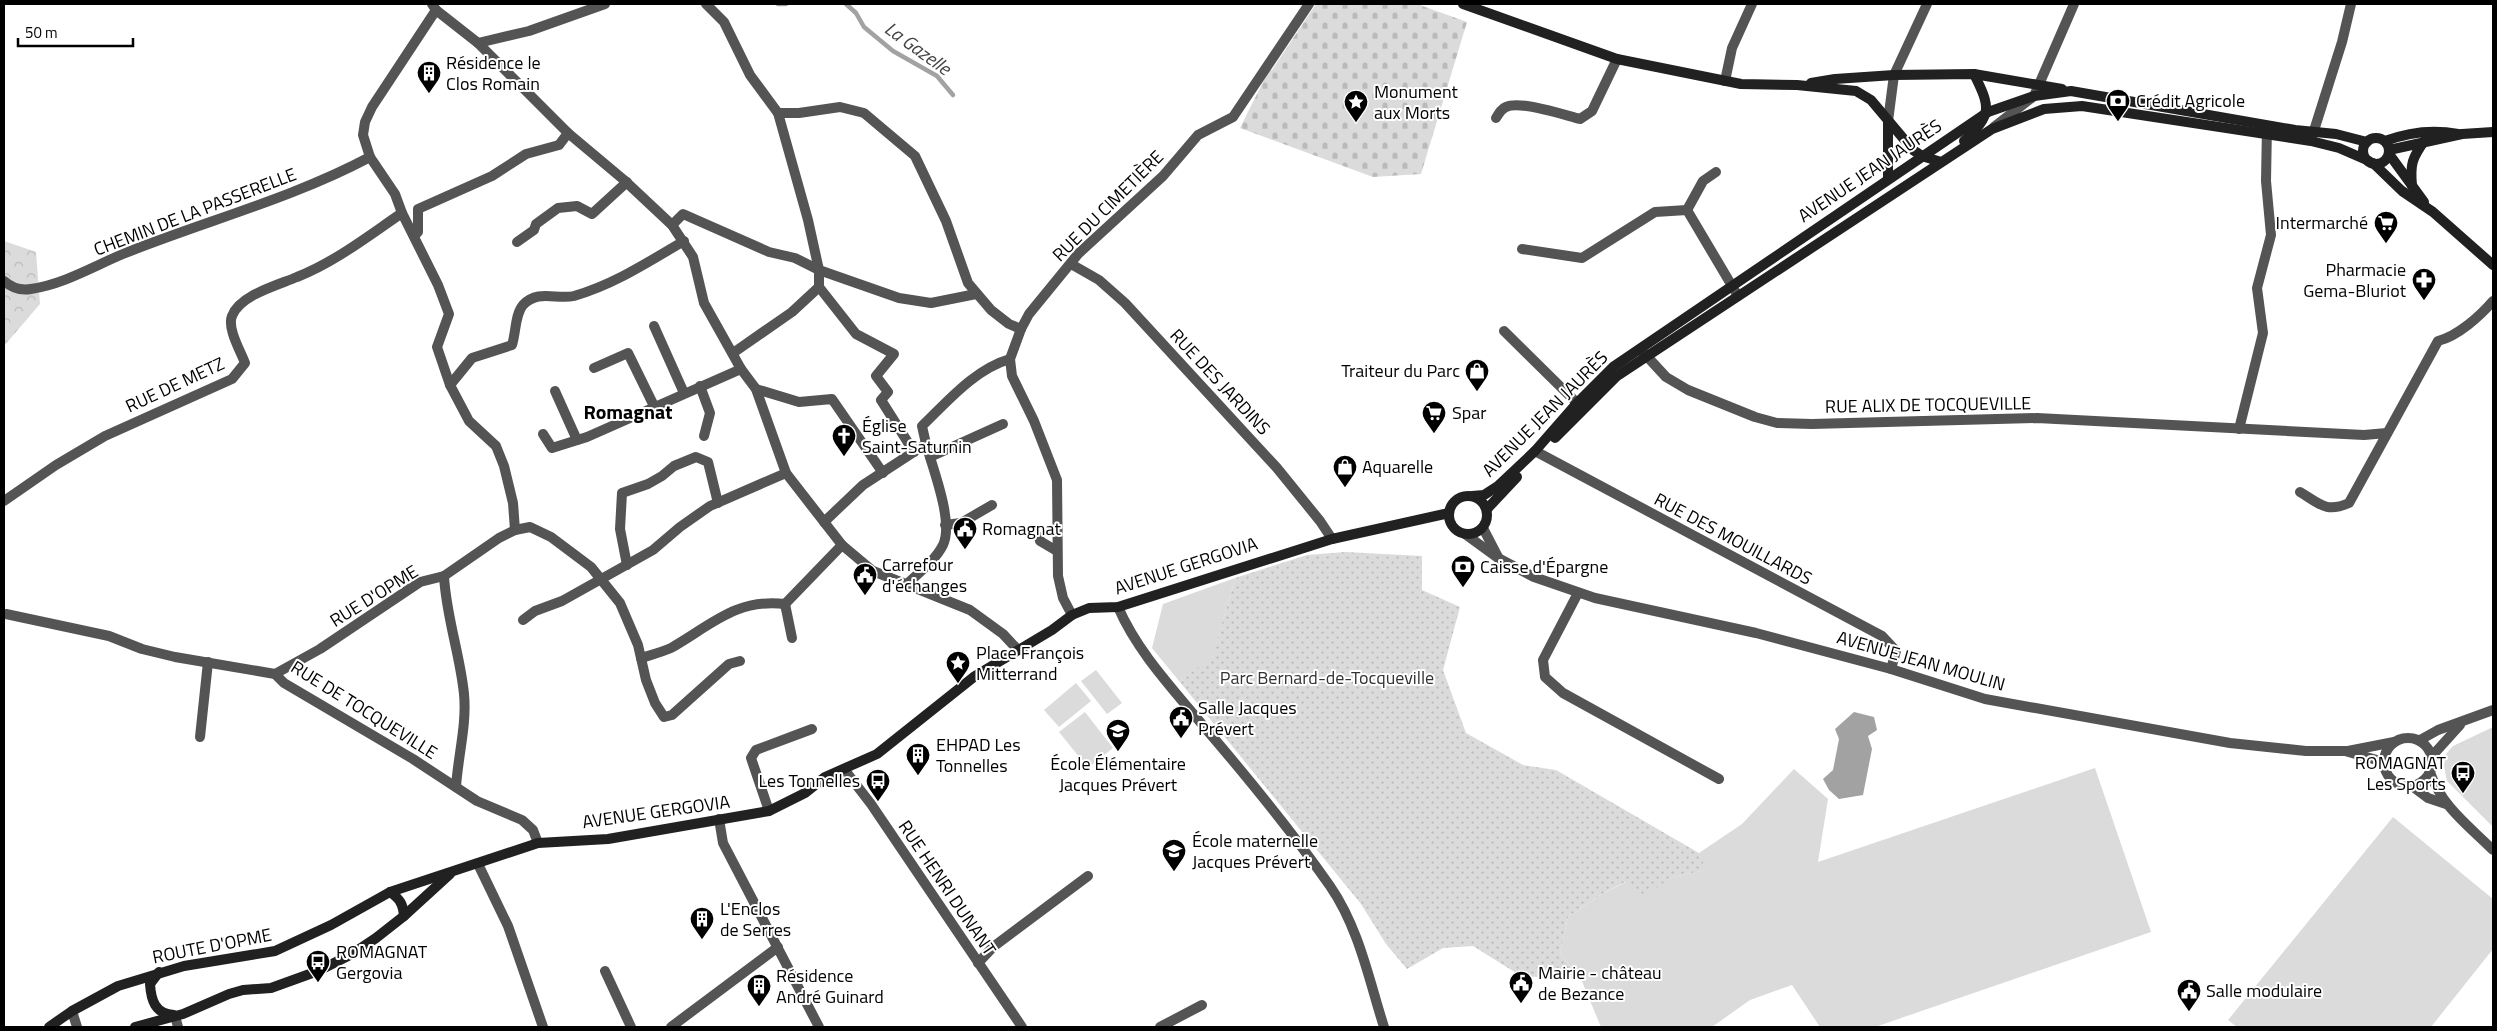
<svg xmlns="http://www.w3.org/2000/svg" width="2497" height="1031" font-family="'Titillium Web',sans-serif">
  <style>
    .green { fill: #dbdbdb }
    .forest { fill: url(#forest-crowns) }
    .cemetery { fill: url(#cemetery-stones) }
    .park { fill: url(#park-dots) }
    .water { fill: #a2a2a2 }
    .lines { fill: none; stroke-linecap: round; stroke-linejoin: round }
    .stream { stroke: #a2a2a2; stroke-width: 4.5 }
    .street { stroke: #545454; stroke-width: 10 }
    .secondary { stroke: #212121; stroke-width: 10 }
    .labels { text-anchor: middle; stroke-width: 4; stroke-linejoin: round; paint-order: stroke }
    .poi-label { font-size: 18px; fill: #000; stroke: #fff; text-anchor: start }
    .street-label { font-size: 18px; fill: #000; stroke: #fff }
    .park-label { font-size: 18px; fill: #323232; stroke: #fff }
    .water-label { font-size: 19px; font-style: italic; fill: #434343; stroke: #fff }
    .quarter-label { font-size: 20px; font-weight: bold; fill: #000; stroke: #fff }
  </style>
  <defs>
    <pattern id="forest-crowns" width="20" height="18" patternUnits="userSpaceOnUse" patternTransform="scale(1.25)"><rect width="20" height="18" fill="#dbdbdb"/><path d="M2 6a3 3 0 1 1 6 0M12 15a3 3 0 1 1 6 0" fill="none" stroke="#bababa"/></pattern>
    <pattern id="cemetery-stones" width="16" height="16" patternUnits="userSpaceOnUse" patternTransform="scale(1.25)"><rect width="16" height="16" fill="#dbdbdb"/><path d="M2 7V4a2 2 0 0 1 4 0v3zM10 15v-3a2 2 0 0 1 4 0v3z" fill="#bababa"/></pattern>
    <pattern id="park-dots" width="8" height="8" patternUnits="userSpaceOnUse" patternTransform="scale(1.25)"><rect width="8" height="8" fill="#dbdbdb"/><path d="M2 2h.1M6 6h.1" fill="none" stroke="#bababa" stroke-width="1.8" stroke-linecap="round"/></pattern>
  </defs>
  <rect width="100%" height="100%" fill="#fff"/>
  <g class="green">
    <path d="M 1235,578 L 1212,659 L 1179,681 L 1152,648 L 1163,604 Z"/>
    <path d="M 1096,670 L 1122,703 L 1107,714 L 1081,681 Z"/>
    <path d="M 1076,683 L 1091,701 L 1059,727 L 1044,710 Z"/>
    <path d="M 1085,712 L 1113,748 L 1088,768 L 1059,732 Z"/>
    <path d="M 2493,727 L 2493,827 L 2447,781 L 2444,766 L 2446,754 L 2453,746 Z"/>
    <path d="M 2095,768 L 2151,932 L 1875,1027 L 1820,1027 L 1792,985 L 1750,1000 L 1712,1027 L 1601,1027 L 1581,979 L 1560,954 L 1568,917 L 1602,894 L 1626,882 L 1642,896 L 1673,877 L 1705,870 L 1699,853 L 1742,824 L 1794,769 L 1828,799 L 1818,862 Z"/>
    <path d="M 2393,817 L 2493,899 L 2493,949 L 2431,1027 L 2237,1027 L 2228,1020 Z"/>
  </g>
  <path class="forest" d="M 4,241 L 36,252 L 40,304 L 4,346 Z"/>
  <path class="cemetery" d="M 1316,4 L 1417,4 L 1467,22 L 1421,174 L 1373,177 L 1240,128 L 1269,70 L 1272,70 Z"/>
  <path class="park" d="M 1345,552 L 1422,556 L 1422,590 L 1460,607 L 1443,670 L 1466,733 L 1523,765 L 1556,770 L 1699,853 L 1706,870 L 1673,877 L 1642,897 L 1625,882 L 1602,894 L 1568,917 L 1560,954 L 1581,979 L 1521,976 L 1473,946 L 1443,948 L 1407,969 L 1386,944 L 1361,904 L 1179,681 L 1212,658 L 1235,578 L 1307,555 Z"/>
  <path class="water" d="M 1854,712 L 1874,717 L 1877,730 L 1868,736 L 1872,749 L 1863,795 L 1839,799 L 1829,790 L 1823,779 L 1833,770 L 1839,739 L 1835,729 Z"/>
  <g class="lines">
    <g class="stream">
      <path d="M 778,4 L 786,4"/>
      <path d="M 846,4 L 856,13 L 864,27 L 893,51 L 937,76 L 953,95"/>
    </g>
    <g class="street">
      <path d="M 432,4 L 436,10 L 478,43 L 568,133 L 624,180 L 672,225 L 693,257 L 704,303 L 741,369 L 756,389 L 786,473 L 842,545 L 873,571 L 970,610 L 1003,634 L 1018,650"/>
      <path d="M 706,4 L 724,22 L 750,75 L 778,113 L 808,220 L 819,270 L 819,287 L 792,312 L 733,353"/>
      <path d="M 436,10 L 372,107 L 365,122 L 363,135 L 370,157 L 395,194 L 402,213 L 438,285 L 449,314 L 437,347 L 450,385 L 469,421 L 496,446 L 504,466 L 513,503 L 515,530"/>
      <path d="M 478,43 L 529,31 L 605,4"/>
      <path d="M 1725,81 L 1732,48 L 1752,4"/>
      <path d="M 778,113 L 799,113 L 840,107 L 864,113 L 915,156 L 946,221 L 968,283 L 991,310 L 1009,324 L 1021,329"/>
      <path d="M 1496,118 C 1499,113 1501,109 1506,107 C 1520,100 1564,115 1580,119 L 1592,111 L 1617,59"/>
      <path d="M 1888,121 L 1894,75 L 1927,4"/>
      <path d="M 1994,127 L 2034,96 L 2074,4"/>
      <path d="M 2311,140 L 2342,42 L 2351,4"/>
      <path d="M 1687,210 L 1703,181 L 1716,172"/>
      <path d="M 672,225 L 683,214 L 769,252 L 795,258 L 819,270 L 899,298 L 931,303 L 976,294"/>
      <path d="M 414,236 L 418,232 L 418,209 L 492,176 L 526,154 L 559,145 L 568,133"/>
      <path d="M 517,242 L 534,230 L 536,224 L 558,208 L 577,206 L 592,214 L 627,182"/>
      <path d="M 1522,249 L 1582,258 L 1655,212 L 1687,210 L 1738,296"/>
      <path d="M 1071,264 L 1099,280 L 1125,303 L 1277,468 L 1320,521 L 1332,539"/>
      <path d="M 4,281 C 12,288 20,291 31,289 C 64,284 92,267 123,254 C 205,221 291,199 370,157"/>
      <path d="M 819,287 L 856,334 L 894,354 L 876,376 L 888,392 L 881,400 L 914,452"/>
      <path d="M 654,326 L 684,393"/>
      <path d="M 1504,331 L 1577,403"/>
      <path d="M 1642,351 L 1666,377 L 1688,390 L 1755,417 L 1777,423 L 1812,424 L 2037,418 L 2364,435 L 2387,433"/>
      <path d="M 594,368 L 628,353 L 654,406"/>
      <path d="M 450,385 L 472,358 L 512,345 C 516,333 515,314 523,305 C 538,289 557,300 574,296 C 615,284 648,262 684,241"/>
      <path d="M 700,386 L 710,413 L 704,436"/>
      <path d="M 756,389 L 799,402 L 832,399 L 883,473"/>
      <path d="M 555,391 L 577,440"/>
      <path d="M 2239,429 L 2263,333 L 2257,288 L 2271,235 L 2266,181 L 2267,126"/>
      <path d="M 543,434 L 552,448 L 587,437 L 741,369"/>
      <path d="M 1535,451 L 1882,636 L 1896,651 L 1891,669"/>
      <path d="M 930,457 L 1003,424"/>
      <path d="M 2300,492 C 2320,504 2326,513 2349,503 L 2438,341 C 2458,336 2480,316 2493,301"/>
      <path d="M 4,501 L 56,465 L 105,436 L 232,379 L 245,363 C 240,350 227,328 232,316 C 240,295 278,285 297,277 C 335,262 368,236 402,213"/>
      <path d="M 824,522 L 863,485 L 926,444 L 922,426 C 948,401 975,369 1010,359"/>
      <path d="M 945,525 L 961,523 L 992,505"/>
      <path d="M 1483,528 L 1498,557"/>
      <path d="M 1465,534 L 1498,558 L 1534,577 L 1595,598 L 1756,633 L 1891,669 L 1985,699 L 2230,743 L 2306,751 L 2345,751 L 2384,762"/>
      <path d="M 1039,537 L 1040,541 L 1057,551"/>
      <path d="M 627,565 L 620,529 L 622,493 L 648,484 L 662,476 L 674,466 L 696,457 L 708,462 L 718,503"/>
      <path d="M 444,576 C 446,616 460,654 464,694 C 467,724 458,756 456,787"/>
      <path d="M 906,585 C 918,573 935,561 943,545 C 954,522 933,469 926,444"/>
      <path d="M 1578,593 L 1543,660 L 1545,677 L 1563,693 L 1719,779"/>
      <path d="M 785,604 L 842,545"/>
      <path d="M 785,604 L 792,638"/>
      <path d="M 1118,607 C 1138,653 1174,690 1206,729 C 1248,778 1293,833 1330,886 C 1359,928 1369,980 1384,1027"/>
      <path d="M 6,614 L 109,636 L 142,649 L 175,657 L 275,674 L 284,683 L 413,759 L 477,801 L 522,820 L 533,830 L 538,843"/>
      <path d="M 1072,615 L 1063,598 L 1058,576 L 1057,480 L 1034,421 L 1012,376 L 1010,359 L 1021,329 L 1029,314 L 1078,254 L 1163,176 L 1198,135 L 1233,117 L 1309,4"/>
      <path d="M 523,620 L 535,611 L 562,601 L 653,550 L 680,527 L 710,506 L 786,473"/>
      <path d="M 641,658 C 651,655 662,652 671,648 C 710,626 736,598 785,604"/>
      <path d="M 275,674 L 320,649 L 420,582 L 444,576 L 499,538 L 515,530 L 530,527 L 551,537 L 591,567 L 620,603 L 638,645 L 646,680 L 655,703 L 664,717 L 672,715 L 729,664 L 740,661"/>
      <path d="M 200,737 L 208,662"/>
      <circle cx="2408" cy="762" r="24"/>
      <path d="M 2420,740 L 2438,730 L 2493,710"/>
      <path d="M 2348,751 L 2394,742"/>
      <path d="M 2432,756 L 2460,725"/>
      <path d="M 844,769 L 871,804 L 1022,1027"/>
      <path d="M 2430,772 C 2441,806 2469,826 2493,850"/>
      <path d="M 2412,786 L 2428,798 L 2446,804"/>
      <path d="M 769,811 L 751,758 L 756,750 L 812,729"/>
      <path d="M 719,819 L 723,843 L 819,1027"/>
      <path d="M 478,864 L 508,926 L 543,1027"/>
      <path d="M 978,963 L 993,947 L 1088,876"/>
      <path d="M 605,971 L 631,1027"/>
      <path d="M 72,1011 L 77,1027"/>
      <path d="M 175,1016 L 178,1027"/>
      <path d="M 671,1027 L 778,947"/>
      <path d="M 1160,1027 L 1202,1005"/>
    </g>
    <g class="secondary">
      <path d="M 1463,4 L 1617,59 L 1741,84 L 1797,85 L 1856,91 L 1871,100 L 1913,150 L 1922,156 L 1941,162"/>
      <path d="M 1811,83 L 1835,79 L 1894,75 L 1974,74 L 2062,89"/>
      <circle cx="2376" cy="151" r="13"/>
      <path d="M 1964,141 C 1992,115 1991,108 1974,74"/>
      <path d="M 2385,141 C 2409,132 2433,129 2458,134"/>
      <path d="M 2389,150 L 2462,134 L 2493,132"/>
      <path d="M 2389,154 L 2424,202"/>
      <path d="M 2373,163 L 2402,191 L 2433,212 L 2493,265"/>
      <path d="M 1888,179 L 1888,121"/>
      <path d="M 2412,186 C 2410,164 2412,158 2425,140"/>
      <path d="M 1555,438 L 1617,376 L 1992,129 L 2044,109 L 2082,106 L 2311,141 L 2339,148 L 2369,161"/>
      <circle cx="1468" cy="515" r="19"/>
      <path d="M 1472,496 L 1484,495 L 1498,486 L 1535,451 L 1577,403 L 1613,367 L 1988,112 L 2034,96 L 2071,91 L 2295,130 L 2336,134 L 2367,142"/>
      <path d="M 1487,509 L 1517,477"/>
      <path d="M 390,892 C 400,899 403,904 404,916"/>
      <path d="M 159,972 L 150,984 C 151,1000 155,1014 174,1015"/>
      <path d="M 49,1027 L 72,1011 L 118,986 L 184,966 L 275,951 L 331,925 L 390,892 L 538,843 L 608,839 L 769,811 L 805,793 L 825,777 L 877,754 L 975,676 L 1052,630 L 1072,615 L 1089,608 L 1118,607 L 1332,539 L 1449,513"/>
      <path d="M 135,1027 L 183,1014 L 229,994 L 243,990 L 271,988 L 318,971 L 352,954 L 376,938 L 404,916 L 450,874"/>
    </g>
  </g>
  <defs>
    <symbol id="building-pin" viewBox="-11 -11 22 30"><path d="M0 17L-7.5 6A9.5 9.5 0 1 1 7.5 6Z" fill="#000" stroke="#fff"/><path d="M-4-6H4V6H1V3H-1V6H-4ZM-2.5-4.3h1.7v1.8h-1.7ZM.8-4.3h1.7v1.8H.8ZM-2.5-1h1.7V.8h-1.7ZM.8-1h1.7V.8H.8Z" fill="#fff"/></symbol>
    <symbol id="bank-pin" viewBox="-11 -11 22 30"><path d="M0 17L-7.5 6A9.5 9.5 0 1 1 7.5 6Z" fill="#000" stroke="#fff"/><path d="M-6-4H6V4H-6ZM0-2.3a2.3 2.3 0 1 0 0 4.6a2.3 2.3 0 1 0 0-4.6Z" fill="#fff"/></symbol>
    <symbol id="sight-pin" viewBox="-11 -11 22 30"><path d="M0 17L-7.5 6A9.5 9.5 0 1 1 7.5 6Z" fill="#000" stroke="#fff"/><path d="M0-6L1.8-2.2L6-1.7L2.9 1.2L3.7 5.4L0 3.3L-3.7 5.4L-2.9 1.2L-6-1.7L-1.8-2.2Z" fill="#fff"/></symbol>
    <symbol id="supermarket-pin" viewBox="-11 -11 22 30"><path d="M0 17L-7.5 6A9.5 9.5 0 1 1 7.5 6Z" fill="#000" stroke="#fff"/><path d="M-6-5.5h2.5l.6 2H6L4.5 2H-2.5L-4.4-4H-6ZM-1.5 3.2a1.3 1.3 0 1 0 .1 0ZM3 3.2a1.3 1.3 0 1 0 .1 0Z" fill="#fff"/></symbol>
    <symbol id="pharmacy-pin" viewBox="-11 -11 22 30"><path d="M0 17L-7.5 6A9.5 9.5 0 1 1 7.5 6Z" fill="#000" stroke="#fff"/><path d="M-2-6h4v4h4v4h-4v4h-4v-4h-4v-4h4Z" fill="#fff"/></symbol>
    <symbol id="shop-pin" viewBox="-11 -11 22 30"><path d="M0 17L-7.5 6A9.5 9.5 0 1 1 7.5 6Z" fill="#000" stroke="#fff"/><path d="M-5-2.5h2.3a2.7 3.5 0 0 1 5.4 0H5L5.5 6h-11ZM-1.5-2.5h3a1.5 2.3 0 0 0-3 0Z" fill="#fff"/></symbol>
    <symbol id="church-pin" viewBox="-11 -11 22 30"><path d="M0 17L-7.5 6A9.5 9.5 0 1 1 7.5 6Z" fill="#000" stroke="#fff"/><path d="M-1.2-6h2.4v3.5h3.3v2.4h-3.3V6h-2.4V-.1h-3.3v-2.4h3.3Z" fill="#fff"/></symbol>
    <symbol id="civic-pin" viewBox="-11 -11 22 30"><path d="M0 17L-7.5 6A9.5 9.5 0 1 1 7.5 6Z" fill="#000" stroke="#fff"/><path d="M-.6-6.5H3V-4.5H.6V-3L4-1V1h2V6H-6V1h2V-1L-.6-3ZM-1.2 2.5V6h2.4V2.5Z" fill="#fff"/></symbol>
    <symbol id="school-pin" viewBox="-11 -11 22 30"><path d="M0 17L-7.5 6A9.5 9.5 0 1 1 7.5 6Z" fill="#000" stroke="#fff"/><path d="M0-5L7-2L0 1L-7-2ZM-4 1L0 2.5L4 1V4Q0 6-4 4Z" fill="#fff"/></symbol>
    <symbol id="bus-pin" viewBox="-11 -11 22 30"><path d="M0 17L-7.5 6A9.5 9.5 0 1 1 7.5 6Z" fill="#000" stroke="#fff"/><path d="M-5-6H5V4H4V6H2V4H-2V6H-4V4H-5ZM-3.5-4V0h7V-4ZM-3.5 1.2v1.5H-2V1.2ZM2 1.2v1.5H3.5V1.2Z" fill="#fff"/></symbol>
  </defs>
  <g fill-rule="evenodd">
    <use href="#building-pin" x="415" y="59" width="28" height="38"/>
    <use href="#bank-pin" x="2104" y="87" width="28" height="38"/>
    <use href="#sight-pin" x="1342" y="88" width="28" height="38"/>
    <use href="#supermarket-pin" x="2372" y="209" width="28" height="38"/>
    <use href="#pharmacy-pin" x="2410" y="266" width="28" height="38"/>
    <use href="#shop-pin" x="1463" y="357" width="28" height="38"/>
    <use href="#supermarket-pin" x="1420" y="399" width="28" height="38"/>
    <use href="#church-pin" x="830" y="422" width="28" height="38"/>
    <use href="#shop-pin" x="1331" y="453" width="28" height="38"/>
    <use href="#civic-pin" x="951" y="515" width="28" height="38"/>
    <use href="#bank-pin" x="1449" y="553" width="28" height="38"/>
    <use href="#civic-pin" x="851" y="561" width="28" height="38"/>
    <use href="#sight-pin" x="944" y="649" width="28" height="38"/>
    <use href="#civic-pin" x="1167" y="704" width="28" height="38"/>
    <use href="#school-pin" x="1104" y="717" width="28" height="38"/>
    <use href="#building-pin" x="904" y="741" width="28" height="38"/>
    <use href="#bus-pin" x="2449" y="759" width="28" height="38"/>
    <use href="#bus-pin" x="864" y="767" width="28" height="38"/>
    <use href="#school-pin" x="1160" y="837" width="28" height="38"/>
    <use href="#building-pin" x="688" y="905" width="28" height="38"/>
    <use href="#bus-pin" x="304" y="948" width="28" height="38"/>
    <use href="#civic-pin" x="1507" y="969" width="28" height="38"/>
    <use href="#building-pin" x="745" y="972" width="28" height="38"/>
    <use href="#civic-pin" x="2175" y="977" width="28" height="38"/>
  </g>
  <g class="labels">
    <g class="poi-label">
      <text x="446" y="69">Résidence le<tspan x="446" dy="21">Clos Romain</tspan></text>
      <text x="1374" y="98">Monument<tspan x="1374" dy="21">aux Morts</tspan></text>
      <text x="2136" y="107">Crédit Agricole</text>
      <text x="2368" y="229" text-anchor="end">Intermarché</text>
      <text x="2406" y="276" text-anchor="end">Pharmacie<tspan x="2406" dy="21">Gema-Bluriot</tspan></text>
      <text x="1460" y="377" text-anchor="end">Traiteur du Parc</text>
      <text x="1452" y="419">Spar</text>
      <text x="862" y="432">Église<tspan x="862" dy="21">Saint-Saturnin</tspan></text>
      <text x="1362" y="473">Aquarelle</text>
      <text x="982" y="535">Romagnat</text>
      <text x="882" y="571">Carrefour<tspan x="882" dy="21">d'échanges</tspan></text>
      <text x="1480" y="573">Caisse d'Épargne</text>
      <text x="976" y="659">Place François<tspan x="976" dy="21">Mitterrand</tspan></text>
      <text x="1198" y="714">Salle Jacques<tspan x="1198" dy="21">Prévert</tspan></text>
      <text x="936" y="751">EHPAD Les<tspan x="936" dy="21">Tonnelles</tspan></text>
      <text x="2446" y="769" text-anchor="end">ROMAGNAT<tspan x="2446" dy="21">Les Sports</tspan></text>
      <text x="1118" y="770" text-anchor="middle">École Élémentaire<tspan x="1118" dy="21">Jacques Prévert</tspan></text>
      <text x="860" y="787" text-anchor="end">Les Tonnelles</text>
      <text x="1192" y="847">École maternelle<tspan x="1192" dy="21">Jacques Prévert</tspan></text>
      <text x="720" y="915">L'Enclos<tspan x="720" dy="21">de Serres</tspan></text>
      <text x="336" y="958">ROMAGNAT<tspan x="336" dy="21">Gergovia</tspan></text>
      <text x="1538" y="979">Mairie - château<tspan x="1538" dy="21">de Bezance</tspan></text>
      <text x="776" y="982">Résidence<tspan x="776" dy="21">André Guinard</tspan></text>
      <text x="2206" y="997">Salle modulaire</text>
    </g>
    <g class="street-label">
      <text transform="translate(1870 171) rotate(-34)" y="6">AVENUE JEAN JAURÈS</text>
      <text transform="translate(1108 206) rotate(-45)" y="6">RUE DU CIMETIÈRE</text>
      <text transform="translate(195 212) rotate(-21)" y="6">CHEMIN DE LA PASSERELLE</text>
      <text transform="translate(1220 382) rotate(47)" y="6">RUE DES JARDINS</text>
      <text transform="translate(175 385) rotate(-25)" y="6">RUE DE METZ</text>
      <text transform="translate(1928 405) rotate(-1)" y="6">RUE ALIX DE TOCQUEVILLE</text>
      <text transform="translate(1545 414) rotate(-45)" y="6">AVENUE JEAN JAURÈS</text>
      <text transform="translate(1733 539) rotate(28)" y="6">RUE DES MOUILLARDS</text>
      <text transform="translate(1186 566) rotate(-18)" y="6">AVENUE GERGOVIA</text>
      <text transform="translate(374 596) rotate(-32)" y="6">RUE D'OPME</text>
      <text transform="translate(1921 661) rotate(16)" y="6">AVENUE JEAN MOULIN</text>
      <text transform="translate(364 710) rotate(32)" y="6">RUE DE TOCQUEVILLE</text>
      <text transform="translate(656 812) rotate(-8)" y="6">AVENUE GERGOVIA</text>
      <text transform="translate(947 888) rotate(56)" y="6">RUE HENRI DUNANT</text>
      <text transform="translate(212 946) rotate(-11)" y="6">ROUTE D'OPME</text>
    </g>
    <g class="park-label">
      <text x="1327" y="684">Parc Bernard-de-Tocqueville</text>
    </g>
    <g class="water-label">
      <text transform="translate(918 48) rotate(36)" y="7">La Gazelle</text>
    </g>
    <g class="quarter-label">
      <text x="628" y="419">Romagnat</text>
    </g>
  </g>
  <rect width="2497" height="1031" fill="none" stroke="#000000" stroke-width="10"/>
  <path d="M18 38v8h115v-8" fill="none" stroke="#000000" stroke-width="2.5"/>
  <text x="25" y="38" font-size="15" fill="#000000" stroke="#ffffff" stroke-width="4" paint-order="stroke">50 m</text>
</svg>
